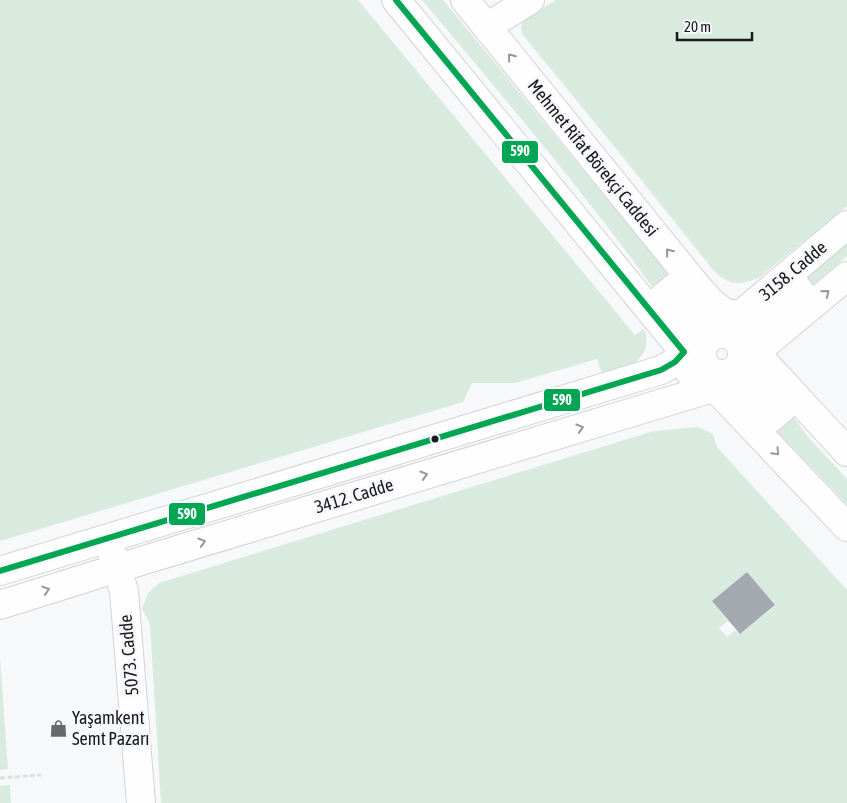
<svg xmlns="http://www.w3.org/2000/svg" width="847" height="803" font-family="'Asap Condensed',sans-serif">
  <style>
    .green { fill: #d8ebde; fill-rule: evenodd }
    .building { fill: #a4a9b0 }
    .lines { fill: none; stroke-linecap: round; stroke-linejoin: round }
    .minor-casing { stroke: #d3d3d5; stroke-width: 30 }
    .major-casing { stroke: #d3d3d5; stroke-width: 30 }
    .path { stroke: #dedee0; stroke-width: 3; stroke-dasharray: 5 2.5; stroke-linecap: butt }
    .minor { stroke: #fefefe; stroke-width: 28 }
    .major { stroke: #fefefe; stroke-width: 28 }
    .bus-1-casing { stroke: #f6f8fb; stroke-width: 10 }
    .bus-1 { stroke: #00a651; stroke-width: 6 }
    .oneway { stroke: #979798 }
    .bus-dot { fill: #191a1b; stroke: #f6f8fb; stroke-width: 2 }
    .labels { text-anchor: middle; stroke-width: 5; stroke-linejoin: round; paint-order: stroke }
    .street-label { font-size: 18px; fill: #191a1b; stroke: #f6f8fb }
    .poi-label { font-size: 18px; fill: #191a1b; stroke: #f6f8fb; text-anchor: start }
    .line-badge { stroke: #f6f8fb; stroke-width: 2 }
    .badge-label { font-size: 14px; text-anchor: middle; font-weight: bold; fill: #fff }
  </style>
  <rect width="100%" height="100%" fill="#f7f8fa"/>
  <g class="green">
    <path d="M 0,0 L 358,0 L 635,335 L 644,329 C 655,359 625,370 604,380 L 597,359 L 515,383 L 472,383 L 463,402 L 0,541 Z"/>
    <path d="M 422,0 L 443,0 L 630,227 L 680,283 L 661,299 C 587,195 504,98 422,0 Z"/>
    <path d="M 556,0 L 847,0 L 847,206 L 760,277 C 740,286 730,286 714,271 L 618,151 L 522,34 L 521,26 L 525,19 Z"/>
    <path d="M 847,242 L 847,256 L 802,294 L 795,285 Z"/>
    <path d="M 785,406 L 809,438 L 847,479 L 847,504 L 767,421 Z"/>
    <path d="M 698,427 L 713,434 L 717,447 L 847,590 L 847,803 L 161,803 L 150,624 L 142,609 L 148,593 L 159,583 L 654,431 ZM 747,572 L 775,606 L 740,634 L 736,630 L 727,637 L 719,628 L 728,621 L 712,601 Z"/>
    <path d="M 0,657 L 8,769 L 0,770 Z"/>
    <path d="M 10,785 L 11,803 L 0,803 L 0,786 Z"/>
  </g>
  <path class="building" d="M 747,572 L 775,605 L 740,634 L 712,601 Z"/>
  <g class="lines">
    <defs>
      <g id="minor">
        <path d="M 487,27 L 530,0"/>
        <path d="M 680,283 L 696,300 L 673,317 L 661,299 Z"/>
        <path d="M 795,285 L 802,294 L 766,324 L 759,315 Z"/>
        <path d="M 739,316 L 847,225"/>
        <circle cx="722" cy="354" r="20"/>
        <path d="M 762,347 L 847,276"/>
        <path d="M 770,385 L 785,406 L 767,421 L 748,402 Z"/>
        <path d="M 111,550 L 124,591 L 141,803"/>
        <path d="M 0,571 L 661,370 L 675,362 L 684,352"/>
        <path d="M 0,605 L 118,568 L 709,389"/>
      </g>
      <g id="major">
        <path d="M 396,0 L 684,352"/>
        <path d="M 465,0 L 695,284 L 711,302 L 725,313"/>
        <circle cx="723" cy="352" r="39"/>
        <path d="M 762,360 L 847,452"/>
        <path d="M 719,392 L 847,527"/>
      </g>
    </defs>
    <use href="#minor" class="minor-casing"/>
    <use href="#major" class="major-casing"/>
    <path class="path" d="M 0,778 L 41,775"/>
    <use href="#minor" class="minor"/>
    <use href="#major" class="major"/>
    <defs>
      <path id="bus-1" d="M 0,571 L 661,370 L 675,362 L 684,352 L 396,0"/>
    </defs>
    <use href="#bus-1" class="bus-1-casing"/>
    <use href="#bus-1" class="bus-1"/>
  </g>
  <defs><path id="oneway-chevron" d="M-2-3.5L2.5 0L-2 3.5" fill="none" stroke-width="1.6" stroke-linecap="round" stroke-linejoin="round" transform="scale(1.25)"/></defs>
  <g class="oneway">
    <use href="#oneway-chevron" transform="translate(511 57) rotate(-129)"/>
    <use href="#oneway-chevron" transform="translate(669 252) rotate(-129)"/>
    <use href="#oneway-chevron" transform="translate(826 293) rotate(-40)"/>
    <use href="#oneway-chevron" transform="translate(580 428) rotate(-17)"/>
    <use href="#oneway-chevron" transform="translate(776 452) rotate(47)"/>
    <use href="#oneway-chevron" transform="translate(424 475) rotate(-17)"/>
    <use href="#oneway-chevron" transform="translate(202 542) rotate(-17)"/>
    <use href="#oneway-chevron" transform="translate(46 590) rotate(-18)"/>
  </g>
  <defs>
    <symbol id="shop-bare" viewBox="-9 -9 18 18"><path d="M-5-2.5h2.3a2.7 3.5 0 0 1 5.4 0H5L5.5 6h-11ZM-1.5-2.5h3a1.5 2.3 0 0 0-3 0Z" fill="#676869" stroke="#f6f8fb" stroke-width="2.5" paint-order="stroke"/></symbol>
  </defs>
  <g fill-rule="evenodd">
    <use href="#shop-bare" x="46" y="716" width="25" height="25"/>
  </g>
  <circle class="bus-dot" cx="435" cy="439" r="4.5"/>
  <g class="labels">
    <g class="street-label">
      <text transform="translate(593 158) rotate(51)" y="6">Mehmet Rifat Börekçi Caddesi</text>
      <text transform="translate(793 271) rotate(-40)" y="6">3158. Cadde</text>
      <text transform="translate(354 496) rotate(-17)" y="6">3412. Cadde</text>
      <text transform="translate(129 655) rotate(-95)" y="6">5073. Cadde</text>
    </g>
    <g class="poi-label">
      <text x="72" y="724">Yaşamkent<tspan x="72" dy="21">Semt Pazarı</tspan></text>
    </g>
  </g>
  <g class="line-badge">
    <rect x="501" y="140" width="38" height="24" rx="5" fill="#00a651"/>
    <rect x="543" y="388" width="38" height="24" rx="5" fill="#00a651"/>
    <rect x="168" y="502" width="38" height="24" rx="5" fill="#00a651"/>
  </g>
  <g class="badge-label">
    <text x="520" y="156">590</text>
    <text x="562" y="405">590</text>
    <text x="187" y="519">590</text>
  </g>
  <path d="M677 32v8h75v-8" fill="none" stroke="#191a1b" stroke-width="2.5"/>
  <text x="684" y="32" font-size="15" fill="#191a1b" stroke="#f6f8fb" stroke-width="4" paint-order="stroke">20 m</text>
</svg>
